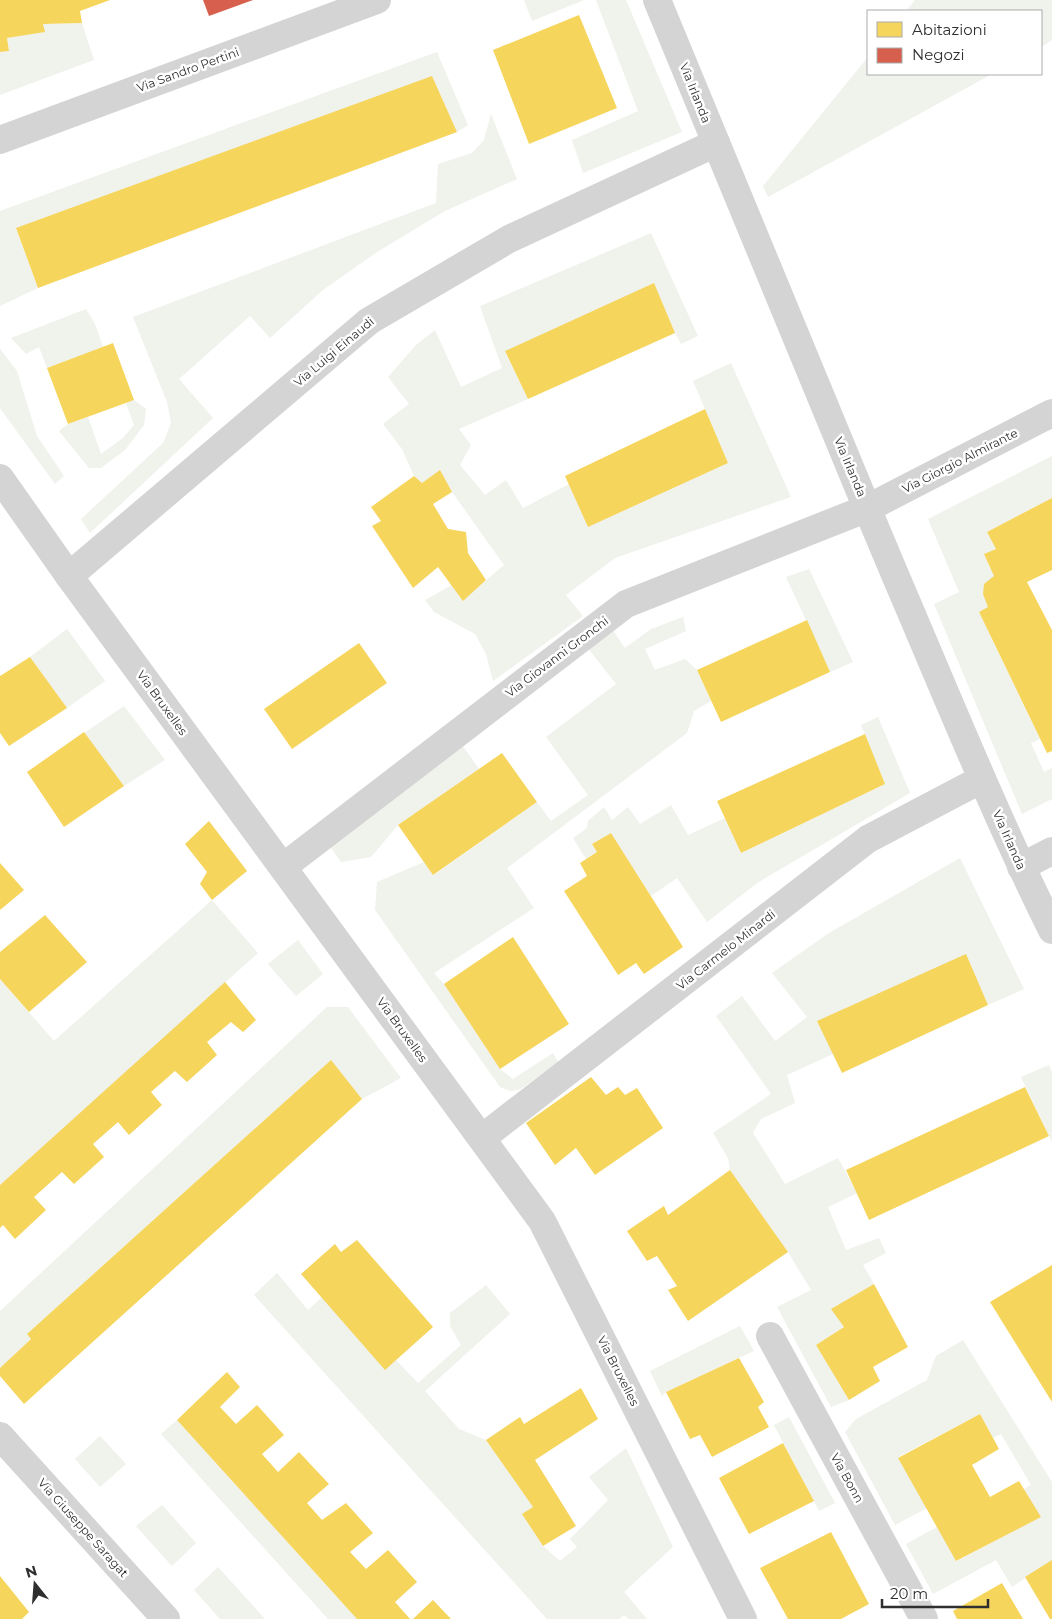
<svg xmlns="http://www.w3.org/2000/svg" width="1052" height="1619" font-family="Montserrat,sans-serif">
  <style>
    .green { fill: #f0f2ec }
    .homes { fill: #f6d55c }
    .shops { fill: #d6604d }
    .lines { fill: none; stroke-linecap: round; stroke-linejoin: round }
    .minor { stroke: #d4d4d4; stroke-width: 28 }
    .labels { text-anchor: middle; stroke-width: 5; stroke-linejoin: round; paint-order: stroke }
    .street-label { font-size: 12px; fill: #2f2f2f; stroke: #fff }
  </style>
  <rect width="100%" height="100%" fill="#fff"/>
  <g class="green">
    <path d="M 524,0 L 584,0 L 532,21 Z"/>
    <path d="M 596,0 L 626,0 L 682,132 L 583,173 L 572,140 L 638,111 Z"/>
    <path d="M 915,0 L 1052,0 L 1052,40 L 1041,47 L 1041,11 L 906,11 Z"/>
    <path d="M 82,23 L 94,60 L 0,95 L 0,52 L 9,51 L 7,38 L 44,32 L 43,24 Z"/>
    <path d="M 437,52 L 468,125 L 457,132 L 432,77 L 16,229 L 38,288 L 0,306 L 0,211 Z"/>
    <path d="M 868,57 L 868,74 L 992,74 L 768,197 L 763,186 Z"/>
    <path d="M 491,114 L 517,179 L 445,211 L 377,252 L 323,290 L 270,338 L 250,316 L 179,379 L 213,418 L 90,533 L 81,519 L 163,443 L 171,423 L 167,402 L 133,317 L 436,203 L 438,164 L 472,153 L 484,140 Z"/>
    <path d="M 651,233 L 698,336 L 681,344 L 675,333 L 654,284 L 505,352 L 528,399 L 459,429 L 471,445 L 460,465 L 485,495 L 506,480 L 523,508 L 569,484 L 588,527 L 728,463 L 693,381 L 731,363 L 791,497 L 615,558 L 566,595 L 583,616 L 493,681 L 486,654 L 475,634 L 434,612 L 425,600 L 452,585 L 463,600 L 504,565 L 452,492 L 440,471 L 422,483 L 414,476 L 402,449 L 383,424 L 409,404 L 388,377 L 416,345 L 435,330 L 461,387 L 502,368 L 480,306 Z"/>
    <path d="M 86,309 L 95,324 L 103,347 L 47,368 L 39,347 L 26,354 L 11,338 Z"/>
    <path d="M 0,349 L 17,371 L 37,436 L 64,476 L 55,484 L 0,408 Z"/>
    <path d="M 134,400 L 146,409 L 144,425 L 125,450 L 101,468 L 89,468 L 59,431 L 68,424 L 88,417 L 101,454 L 123,438 L 134,425 L 126,403 Z"/>
    <path d="M 1052,456 L 1052,498 L 987,532 L 996,549 L 984,554 L 994,576 L 988,607 L 979,612 L 1040,739 L 1031,743 L 1044,772 L 1052,768 L 1052,799 L 1022,814 L 934,604 L 959,592 L 928,519 Z"/>
    <path d="M 809,569 L 853,662 L 830,672 L 786,577 Z"/>
    <path d="M 683,617 L 686,631 L 645,649 L 655,670 L 685,659 L 697,670 L 711,701 L 694,711 L 687,733 L 507,868 L 534,908 L 434,973 L 444,984 L 500,1069 L 513,1079 L 553,1053 L 558,1062 L 521,1089 L 511,1091 L 500,1087 L 375,910 L 377,882 L 424,862 L 434,875 L 537,802 L 551,821 L 588,795 L 546,737 L 616,684 L 587,647 L 612,629 L 625,648 L 651,629 Z"/>
    <path d="M 67,629 L 105,681 L 67,708 L 30,657 Z"/>
    <path d="M 124,706 L 165,760 L 124,786 L 84,733 Z"/>
    <path d="M 878,717 L 910,793 L 757,883 L 707,922 L 677,878 L 651,896 L 611,833 L 592,844 L 597,852 L 586,859 L 573,838 L 587,828 L 588,821 L 604,807 L 612,820 L 628,807 L 640,824 L 671,805 L 688,835 L 725,818 L 741,853 L 885,784 L 861,725 Z"/>
    <path d="M 460,742 L 479,769 L 398,825 L 371,857 L 341,862 L 326,841 Z"/>
    <path d="M 960,858 L 1024,989 L 988,1005 L 966,955 L 833,1054 L 787,1075 L 795,1103 L 761,1119 L 753,1133 L 785,1184 L 838,1158 L 857,1193 L 828,1207 L 846,1250 L 879,1238 L 886,1253 L 863,1265 L 874,1284 L 832,1309 L 844,1327 L 816,1345 L 849,1400 L 831,1407 L 777,1307 L 811,1290 L 788,1252 L 730,1170 L 728,1158 L 713,1133 L 771,1094 L 716,1016 L 742,996 L 775,1041 L 807,1017 L 772,973 L 829,933 Z"/>
    <path d="M 212,900 L 258,953 L 0,1185 L 0,979 L 54,1041 Z"/>
    <path d="M 298,940 L 323,974 L 296,996 L 268,964 Z"/>
    <path d="M 327,1007 L 348,1007 L 401,1078 L 362,1099 L 330,1061 L 27,1334 L 31,1339 L 0,1368 L 0,1311 Z"/>
    <path d="M 1049,1065 L 1052,1072 L 1052,1142 L 1021,1077 Z"/>
    <path d="M 277,1273 L 308,1310 L 322,1297 L 385,1369 L 396,1360 L 418,1383 L 461,1345 L 450,1326 L 450,1313 L 486,1285 L 510,1314 L 425,1391 L 459,1429 L 486,1440 L 533,1507 L 523,1515 L 543,1546 L 560,1561 L 577,1547 L 570,1539 L 608,1500 L 589,1477 L 626,1448 L 673,1547 L 624,1592 L 647,1619 L 629,1619 L 624,1615 L 619,1619 L 547,1619 L 254,1295 Z"/>
    <path d="M 740,1326 L 754,1351 L 666,1392 L 662,1396 L 650,1371 Z"/>
    <path d="M 963,1340 L 1052,1482 L 1052,1560 L 1012,1587 L 996,1560 L 933,1594 L 906,1544 L 937,1527 L 957,1561 L 1040,1517 L 1024,1489 L 1031,1485 L 1001,1434 L 993,1438 L 980,1414 L 898,1457 L 927,1508 L 895,1525 L 845,1432 L 856,1419 L 927,1380 L 936,1356 Z"/>
    <path d="M 789,1417 L 835,1503 L 819,1511 L 774,1425 Z"/>
    <path d="M 177,1420 L 357,1619 L 328,1619 L 161,1434 Z"/>
    <path d="M 100,1436 L 126,1464 L 100,1487 L 75,1459 Z"/>
    <path d="M 162,1505 L 196,1543 L 172,1566 L 136,1526 Z"/>
    <path d="M 218,1567 L 265,1619 L 220,1619 L 194,1590 Z"/>
  </g>
  <g class="homes">
    <path d="M 0,0 L 110,0 L 80,11 L 82,23 L 43,24 L 45,32 L 7,38 L 9,51 L 0,52 Z"/>
    <path d="M 579,15 L 617,108 L 529,144 L 493,50 Z"/>
    <path d="M 432,76 L 457,132 L 38,288 L 16,228 Z"/>
    <path d="M 654,283 L 675,333 L 528,399 L 505,351 Z"/>
    <path d="M 113,343 L 134,400 L 68,424 L 47,368 Z"/>
    <path d="M 705,409 L 728,463 L 588,527 L 565,476 Z"/>
    <path d="M 440,470 L 452,492 L 433,504 L 448,529 L 466,532 L 468,553 L 486,580 L 463,601 L 438,567 L 413,588 L 372,526 L 381,521 L 371,507 L 414,476 L 422,483 Z"/>
    <path d="M 1052,498 L 1052,570 L 1027,582 L 1052,630 L 1052,751 L 1047,753 L 979,612 L 988,607 L 983,594 L 984,584 L 994,576 L 984,554 L 996,549 L 987,532 Z"/>
    <path d="M 807,620 L 830,672 L 721,722 L 697,670 Z"/>
    <path d="M 359,643 L 387,683 L 292,749 L 264,709 Z"/>
    <path d="M 30,657 L 67,708 L 9,746 L 0,733 L 0,676 Z"/>
    <path d="M 84,732 L 124,786 L 64,827 L 27,772 Z"/>
    <path d="M 865,734 L 885,784 L 741,853 L 717,801 Z"/>
    <path d="M 502,753 L 537,802 L 433,875 L 398,825 Z"/>
    <path d="M 209,821 L 247,871 L 212,900 L 200,884 L 207,872 L 185,844 Z"/>
    <path d="M 611,833 L 683,947 L 644,974 L 636,963 L 618,975 L 564,891 L 587,876 L 580,863 L 597,852 L 592,844 Z"/>
    <path d="M 0,863 L 24,890 L 0,910 Z"/>
    <path d="M 45,915 L 87,962 L 29,1012 L 0,979 L 0,952 Z"/>
    <path d="M 513,937 L 569,1024 L 500,1069 L 444,984 Z"/>
    <path d="M 966,954 L 988,1005 L 842,1073 L 817,1021 Z"/>
    <path d="M 225,982 L 256,1020 L 243,1032 L 231,1022 L 207,1042 L 217,1055 L 187,1082 L 175,1071 L 151,1092 L 162,1105 L 129,1135 L 118,1122 L 93,1144 L 104,1157 L 74,1184 L 62,1172 L 34,1197 L 46,1210 L 15,1239 L 3,1225 L 0,1228 L 0,1185 Z"/>
    <path d="M 331,1060 L 362,1099 L 24,1404 L 0,1376 L 0,1368 L 31,1339 L 27,1334 Z"/>
    <path d="M 591,1077 L 606,1095 L 618,1087 L 625,1095 L 637,1088 L 663,1128 L 595,1175 L 576,1148 L 555,1165 L 526,1123 Z"/>
    <path d="M 1025,1087 L 1049,1136 L 869,1220 L 846,1170 Z"/>
    <path d="M 730,1170 L 788,1252 L 688,1321 L 668,1290 L 677,1286 L 657,1256 L 647,1261 L 627,1231 L 664,1206 L 668,1215 Z"/>
    <path d="M 357,1240 L 433,1327 L 385,1370 L 301,1274 L 335,1244 L 341,1252 Z"/>
    <path d="M 1052,1265 L 1052,1402 L 990,1302 Z"/>
    <path d="M 874,1284 L 908,1347 L 873,1367 L 880,1381 L 849,1400 L 816,1345 L 844,1327 L 831,1309 Z"/>
    <path d="M 739,1358 L 764,1402 L 758,1407 L 769,1427 L 712,1457 L 700,1435 L 690,1439 L 666,1392 Z"/>
    <path d="M 227,1372 L 240,1387 L 220,1407 L 236,1424 L 257,1405 L 284,1435 L 262,1454 L 278,1472 L 299,1452 L 329,1484 L 307,1503 L 322,1520 L 346,1503 L 373,1533 L 350,1552 L 366,1569 L 388,1550 L 417,1582 L 395,1602 L 410,1619 L 357,1619 L 177,1420 Z"/>
    <path d="M 581,1388 L 598,1419 L 535,1460 L 576,1526 L 543,1546 L 522,1514 L 533,1507 L 486,1440 L 520,1417 L 524,1424 Z"/>
    <path d="M 980,1414 L 999,1449 L 972,1465 L 990,1497 L 1019,1481 L 1041,1517 L 956,1561 L 898,1458 Z"/>
    <path d="M 783,1443 L 814,1501 L 749,1534 L 719,1478 Z"/>
    <path d="M 831,1532 L 869,1604 L 841,1619 L 788,1619 L 760,1568 Z"/>
    <path d="M 1052,1560 L 1052,1619 L 1050,1619 L 1025,1577 Z"/>
    <path d="M 0,1576 L 29,1612 L 22,1619 L 0,1619 Z"/>
    <path d="M 1002,1583 L 1023,1619 L 957,1619 L 953,1611 Z"/>
    <path d="M 433,1600 L 451,1619 L 413,1619 Z"/>
  </g>
  <path class="shops" d="M 203,0 L 253,0 L 209,16 Z"/>
  <g class="lines">
    <g class="minor">
      <path d="M 657,0 C 736,192 815,385 896,577 C 947,696 995,815 1052,930"/>
      <path d="M 0,140 L 377,0"/>
      <path d="M 0,478 L 69,576 L 542,1221 L 743,1619"/>
      <path d="M 69,576 L 369,321 L 509,239 L 716,143"/>
      <path d="M 283,867 L 626,604 L 868,508 L 1052,413"/>
      <path d="M 1021,867 L 1052,851"/>
      <path d="M 482,1138 L 868,839 L 982,779"/>
      <path d="M 770,1336 L 924,1619"/>
      <path d="M 0,1436 L 166,1619"/>
    </g>
  </g>
  <g class="labels">
    <g class="street-label">
      <text transform="translate(188 70) rotate(-20)" y="4">Via Sandro Pertini</text>
      <text transform="translate(695 93) rotate(68)" y="4">Via Irlanda</text>
      <text transform="translate(334 352) rotate(-40)" y="4">Via Luigi Einaudi</text>
      <text transform="translate(960 461) rotate(-27)" y="4">Via Giorgio Almirante</text>
      <text transform="translate(850 467) rotate(67)" y="4">Via Irlanda</text>
      <text transform="translate(557 657) rotate(-37)" y="4">Via Giovanni Gronchi</text>
      <text transform="translate(162 703) rotate(54)" y="4">Via Bruxelles</text>
      <text transform="translate(1009 840) rotate(66)" y="4">Via Irlanda</text>
      <text transform="translate(726 950) rotate(-38)" y="4">Via Carmelo Minardi</text>
      <text transform="translate(402 1030) rotate(54)" y="4">Via Bruxelles</text>
      <text transform="translate(618 1371) rotate(63)" y="4">Via Bruxelles</text>
      <text transform="translate(847 1478) rotate(61)" y="4">Via Bonn</text>
      <text transform="translate(83 1528) rotate(48)" y="4">Via Giuseppe Saragat</text>
    </g>
  </g>
  <rect x="867" y="10" width="175" height="65" fill="#ffffff" stroke="#acacac"/>
  <rect x="877" y="22" width="25" height="15" fill="#f6d55c" stroke="#acacac"/>
  <text x="912" y="35" font-size="15" fill="#2f2f2f">Abitazioni</text>
  <rect x="877" y="48" width="25" height="15" fill="#d6604d" stroke="#acacac"/>
  <text x="912" y="60" font-size="15" fill="#2f2f2f">Negozi</text>
  <g transform="translate(35 1584) rotate(343)" stroke="#ffffff" stroke-width="4" paint-order="stroke">
  <path d="M0-4L9 19L0 12L-9 19Z" fill="#2f2f2f"/>
  <text y="-8" font-size="14" font-weight="bold" text-anchor="middle" fill="#2f2f2f">N</text>
  </g>
  <path d="M882 1599v8h106v-8" fill="none" stroke="#2f2f2f" stroke-width="2.5"/>
  <text x="890" y="1599" font-size="15" fill="#2f2f2f" stroke="#ffffff" stroke-width="4" paint-order="stroke">20 m</text>
</svg>
